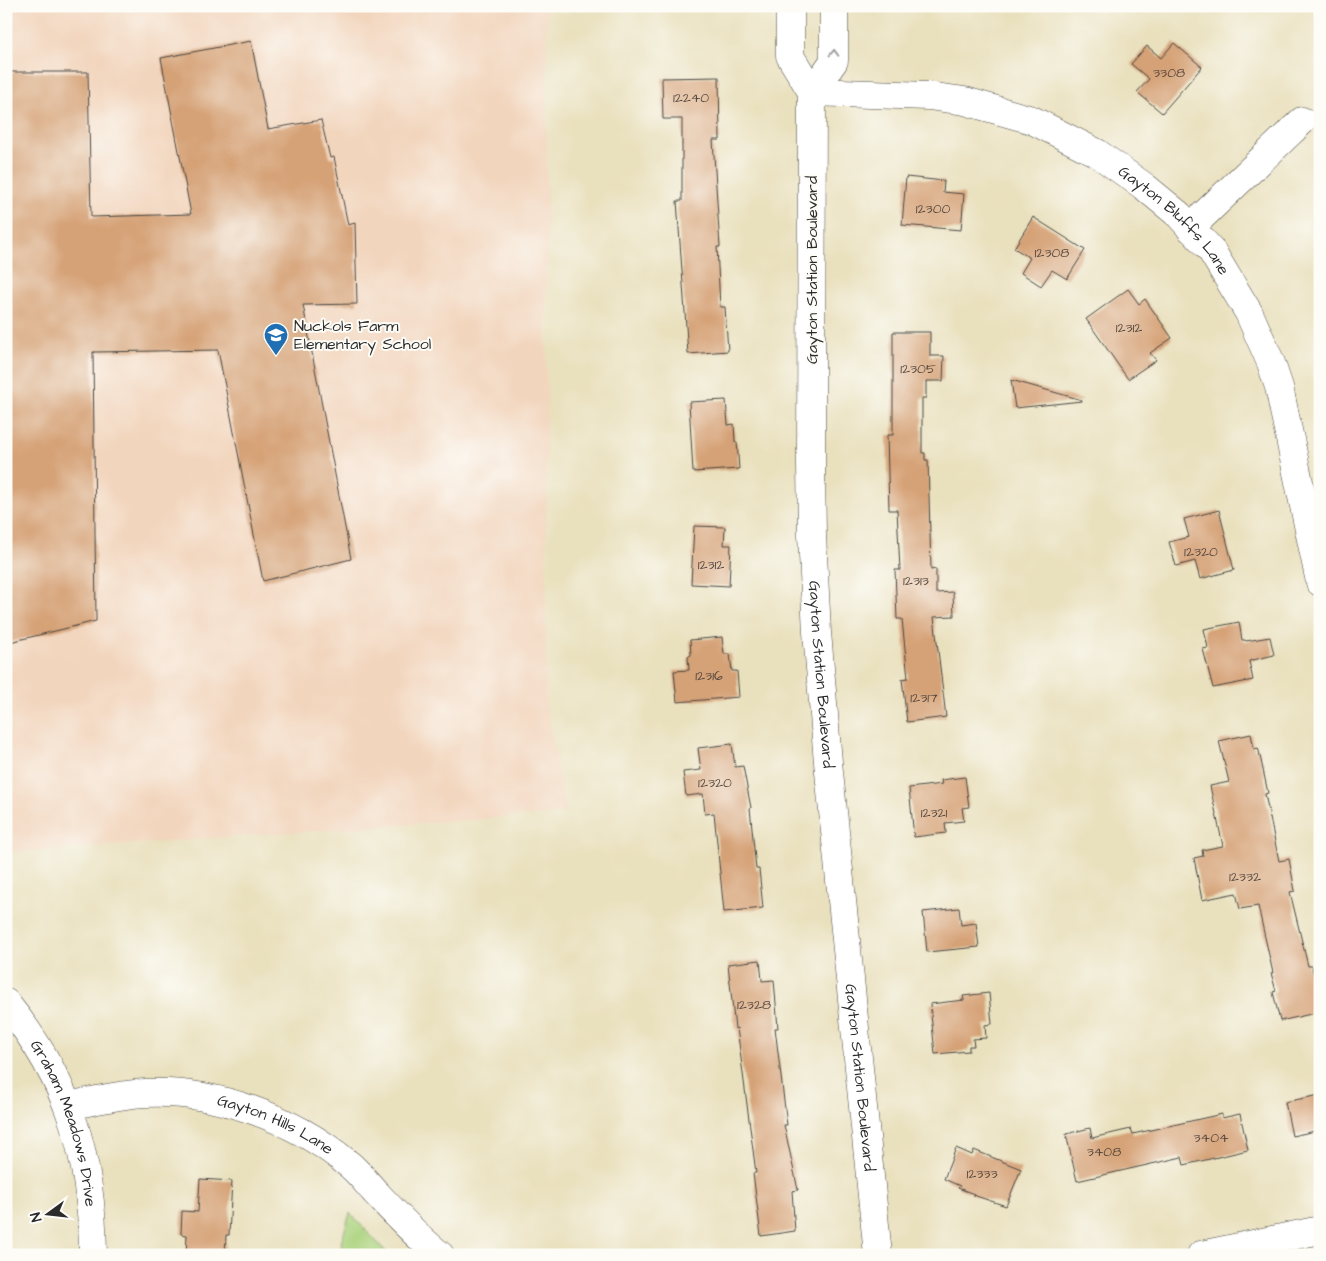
<svg xmlns="http://www.w3.org/2000/svg" width="1326" height="1261" viewBox="0 0 1326 1261" font-family="'Architects Daughter',sans-serif">
<rect width="100%" height="100%" fill="#fdfcf7"/>
<filter id="ink" filterUnits="userSpaceOnUse"><feTurbulence type="fractalNoise" baseFrequency=".02" numOctaves="2"/><feDisplacementMap in="SourceGraphic" scale="10" xChannelSelector="R" yChannelSelector="G"/><feConvolveMatrix kernelMatrix="1 2 1 2 8 2 1 2 1" color-interpolation-filters="sRGB"/></filter>
<filter id="wash" filterUnits="userSpaceOnUse"><feTurbulence type="fractalNoise" baseFrequency=".0096" numOctaves="4" result="noise"/><feDisplacementMap in="SourceGraphic" scale="20" xChannelSelector="R" yChannelSelector="G"/><feGaussianBlur stdDeviation="1.12" result="paint"/><feColorMatrix in="noise" values="0 0 0 0 0 0 0 0 0 0 0 0 0 0 0 0 0 1.4 0 .05"/><feComposite in="paint" operator="in"/></filter>
<g filter="url(#wash)">
<rect width="100%" height="100%" fill="#e9e0bd"/>
<path fill="#f2d5bd" d="M 6,6 L 547,6 L 546,705 L 566,813 L 6,853 Z"/>
<path fill="#aad27c" stroke="#6a7e54" d="M 350,1213 L 386,1252 L 389,1255 L 344,1255 L 341,1243 Z"/>
<g id="blocks">
<path fill="#d5a176" d="M 251,41 L 268,129 L 321,120 L 330,158 L 334,157 L 348,225 L 355,223 L 357,304 L 303,305 L 351,559 L 263,581 L 218,350 L 93,352 L 96,621 L 6,643 L 6,72 L 88,72 L 91,217 L 191,214 L 161,58 Z
M 1174,43 L 1202,67 L 1162,113 L 1137,92 L 1149,79 L 1131,64 L 1147,46 L 1161,58 Z
M 719,77 L 720,140 L 713,140 L 720,247 L 717,247 L 720,307 L 725,307 L 728,351 L 688,354 L 677,201 L 682,201 L 682,119 L 663,119 L 662,78 Z
M 906,177 L 944,181 L 943,192 L 964,194 L 961,230 L 902,225 Z
M 1033,217 L 1085,250 L 1067,279 L 1052,270 L 1041,286 L 1021,273 L 1030,258 L 1014,248 Z
M 1128,289 L 1139,304 L 1145,299 L 1172,338 L 1150,353 L 1156,360 L 1128,379 L 1086,319 Z
M 893,332 L 930,332 L 930,356 L 944,356 L 943,381 L 926,381 L 926,398 L 922,398 L 922,453 L 925,453 L 925,460 L 928,460 L 931,570 L 936,569 L 936,593 L 953,592 L 954,616 L 934,617 L 946,717 L 907,722 L 902,679 L 908,678 L 902,619 L 897,619 L 895,570 L 900,570 L 897,510 L 889,510 L 887,435 L 893,435 Z
M 1011,380 L 1082,400 L 1082,401 L 1015,408 Z
M 726,400 L 728,425 L 734,424 L 735,442 L 737,442 L 739,469 L 693,472 L 689,402 Z
M 1219,510 L 1234,570 L 1200,579 L 1195,561 L 1176,566 L 1169,542 L 1189,537 L 1184,519 Z
M 694,526 L 725,527 L 724,545 L 731,545 L 729,586 L 691,584 Z
M 1239,622 L 1242,640 L 1245,640 L 1246,641 L 1270,637 L 1274,655 L 1249,661 L 1253,680 L 1213,688 L 1203,649 L 1208,648 L 1204,629 Z
M 722,637 L 724,654 L 730,654 L 732,671 L 737,671 L 739,697 L 677,702 L 674,671 L 689,670 L 688,657 L 691,655 L 690,640 Z
M 1251,734 L 1254,749 L 1258,748 L 1259,751 L 1268,793 L 1265,794 L 1279,861 L 1289,859 L 1295,891 L 1290,892 L 1308,966 L 1312,966 L 1320,999 L 1320,1012 L 1280,1021 L 1273,992 L 1276,991 L 1271,973 L 1273,973 L 1258,906 L 1240,909 L 1236,893 L 1202,900 L 1194,858 L 1203,856 L 1202,850 L 1223,846 L 1210,786 L 1229,782 L 1219,741 Z
M 732,744 L 735,767 L 743,766 L 751,808 L 750,808 L 756,869 L 759,869 L 763,908 L 724,912 L 714,813 L 705,814 L 703,794 L 686,796 L 683,772 L 701,770 L 698,748 Z
M 965,777 L 969,807 L 962,808 L 964,821 L 945,823 L 946,833 L 914,837 L 909,788 L 942,784 L 941,780 Z
M 959,908 L 961,925 L 976,923 L 979,947 L 927,952 L 923,912 Z
M 760,960 L 762,981 L 774,980 L 778,1028 L 775,1028 L 787,1125 L 784,1125 L 798,1190 L 792,1191 L 795,1231 L 761,1236 L 753,1173 L 756,1173 L 737,1028 L 735,1029 L 728,964 Z
M 989,993 L 992,1024 L 985,1025 L 986,1038 L 973,1039 L 974,1046 L 969,1046 L 969,1051 L 935,1054 L 930,1004 L 964,1000 L 963,996 Z
M 1320,1095 L 1320,1130 L 1292,1136 L 1285,1102 Z
M 1222,1114 L 1222,1118 L 1240,1114 L 1248,1150 L 1184,1165 L 1182,1157 L 1077,1181 L 1066,1134 L 1090,1128 L 1092,1138 L 1131,1129 L 1133,1134 Z
M 956,1148 L 972,1155 L 974,1150 L 1021,1169 L 1006,1206 L 973,1195 L 974,1194 L 958,1188 L 960,1186 L 944,1179 Z
M 200,1179 L 232,1181 L 229,1235 L 226,1235 L 225,1255 L 186,1255 L 187,1235 L 181,1234 L 182,1211 L 198,1212 Z"/>
</g>
</g>
<g filter="url(#ink)">
<use href="#blocks" fill-opacity="0" stroke="#484641" stroke-width="1"/>
<g fill="none" stroke-linecap="round" stroke-linejoin="round">
<defs>
<g id="minor">
<path id="s1" d="M 790,6 L 790,56 L 812,92 L 811,463 L 812,535 L 817,632 L 828,762 L 878,1255"/>
<path id="s2" d="M 812,92 L 928,96 L 965,101 L 1032,120 L 1097,153 L 1145,187 L 1179,215 L 1211,250 L 1249,313 L 1271,363 L 1279,387 L 1320,582"/>
<path d="M 812,92 L 834,61 L 834,6"/>
<path d="M 1190,228 L 1302,121"/>
<path id="s3" d="M 6,1003 C 69,1080 92,1156 93,1255"/>
<path id="s4" d="M 68,1106 C 94,1101 120,1094 146,1093 C 215,1090 293,1118 346,1162 C 357,1170 366,1182 375,1192 C 396,1214 416,1236 440,1255"/>
<path d="M 1201,1255 L 1320,1230"/>
</g>
</defs>
<use href="#minor" stroke="#484641" stroke-width="29"/>
<use href="#minor" stroke="#fff" stroke-width="28"/>
</g>
<defs><path id="oneway-chevron" d="M-2-3.5L2.5 0L-2 3.5" fill="none" stroke-width="1.6" stroke-linecap="round" stroke-linejoin="round" transform="scale(1.25)"/></defs>
<use stroke="#a0a0a0" href="#oneway-chevron" transform="translate(834 53) rotate(-89)"/>
</g>
<defs>
<symbol id="school-pin" viewBox="-11 -11 22 30"><path d="M0 17L-7.5 6A9.5 9.5 0 1 1 7.5 6Z" fill="#1f6fb2" stroke="#fdfcf7"/><path d="M0-5L7-2L0 1L-7-2ZM-4 1L0 2.5L4 1V4Q0 6-4 4Z" fill="#fff"/></symbol>
</defs>
<g fill-rule="evenodd">
<use href="#school-pin" x="262" y="321" width="28" height="38"/>
</g>
<g text-anchor="middle" dominant-baseline="central" stroke-width="4" stroke-linejoin="round" paint-order="stroke">
<g font-size="14" fill="#56483e">
<text x="1169" y="73">3308</text>
<text x="691" y="98">12240</text>
<text x="933" y="209">12300</text>
<text x="1052" y="253">12308</text>
<text x="1129" y="328">12312</text>
<text x="918" y="369">12305</text>
<text x="1201" y="552">12320</text>
<text x="711" y="565">12312</text>
<text x="916" y="581">12313</text>
<text x="709" y="676">12316</text>
<text x="924" y="698">12317</text>
<text x="715" y="783">12320</text>
<text x="934" y="813">12321</text>
<text x="1245" y="877">12332</text>
<text x="754" y="1005">12328</text>
<text x="1211" y="1138">3404</text>
<text x="1104" y="1152">3408</text>
<text x="982" y="1174">12333</text>
</g>
<g font-size="16" fill="#2b2b2b" stroke="#fdfcf7">
<text stroke="none"><textPath href="#s2" startOffset="399">Gayton Bluffs Lane</textPath></text>
<text transform="translate(812 270) rotate(-90)">Gayton Station Boulevard</text>
<text stroke="none"><textPath href="#s1" startOffset="675">Gayton Station Boulevard</textPath></text>
<text stroke="none"><textPath href="#s1" startOffset="1080">Gayton Station Boulevard</textPath></text>
<text stroke="none"><textPath href="#s3" startOffset="136">Graham Meadows Drive</textPath></text>
<text stroke="none"><textPath href="#s4" startOffset="214">Gayton Hills Lane</textPath></text>
</g>
<g font-size="16" fill="#2b2b2b" stroke="#fdfcf7" text-anchor="start">
<text x="294" y="326">Nuckols Farm<tspan x="294" dy="18">Elementary School</tspan></text>
</g>
</g>
<rect width="1326" height="1261" fill="none" stroke="#fdfcf7" stroke-width="25"/>
<g transform="translate(48 1214) rotate(255)" stroke="#fdfcf7" stroke-width="4" paint-order="stroke">
<path d="M0-4L9 19L0 12L-9 19Z" fill="#2b2b2b"/>
<text y="-8" font-size="14" font-weight="bold" text-anchor="middle" fill="#2b2b2b">N</text>
</g>
</svg>
